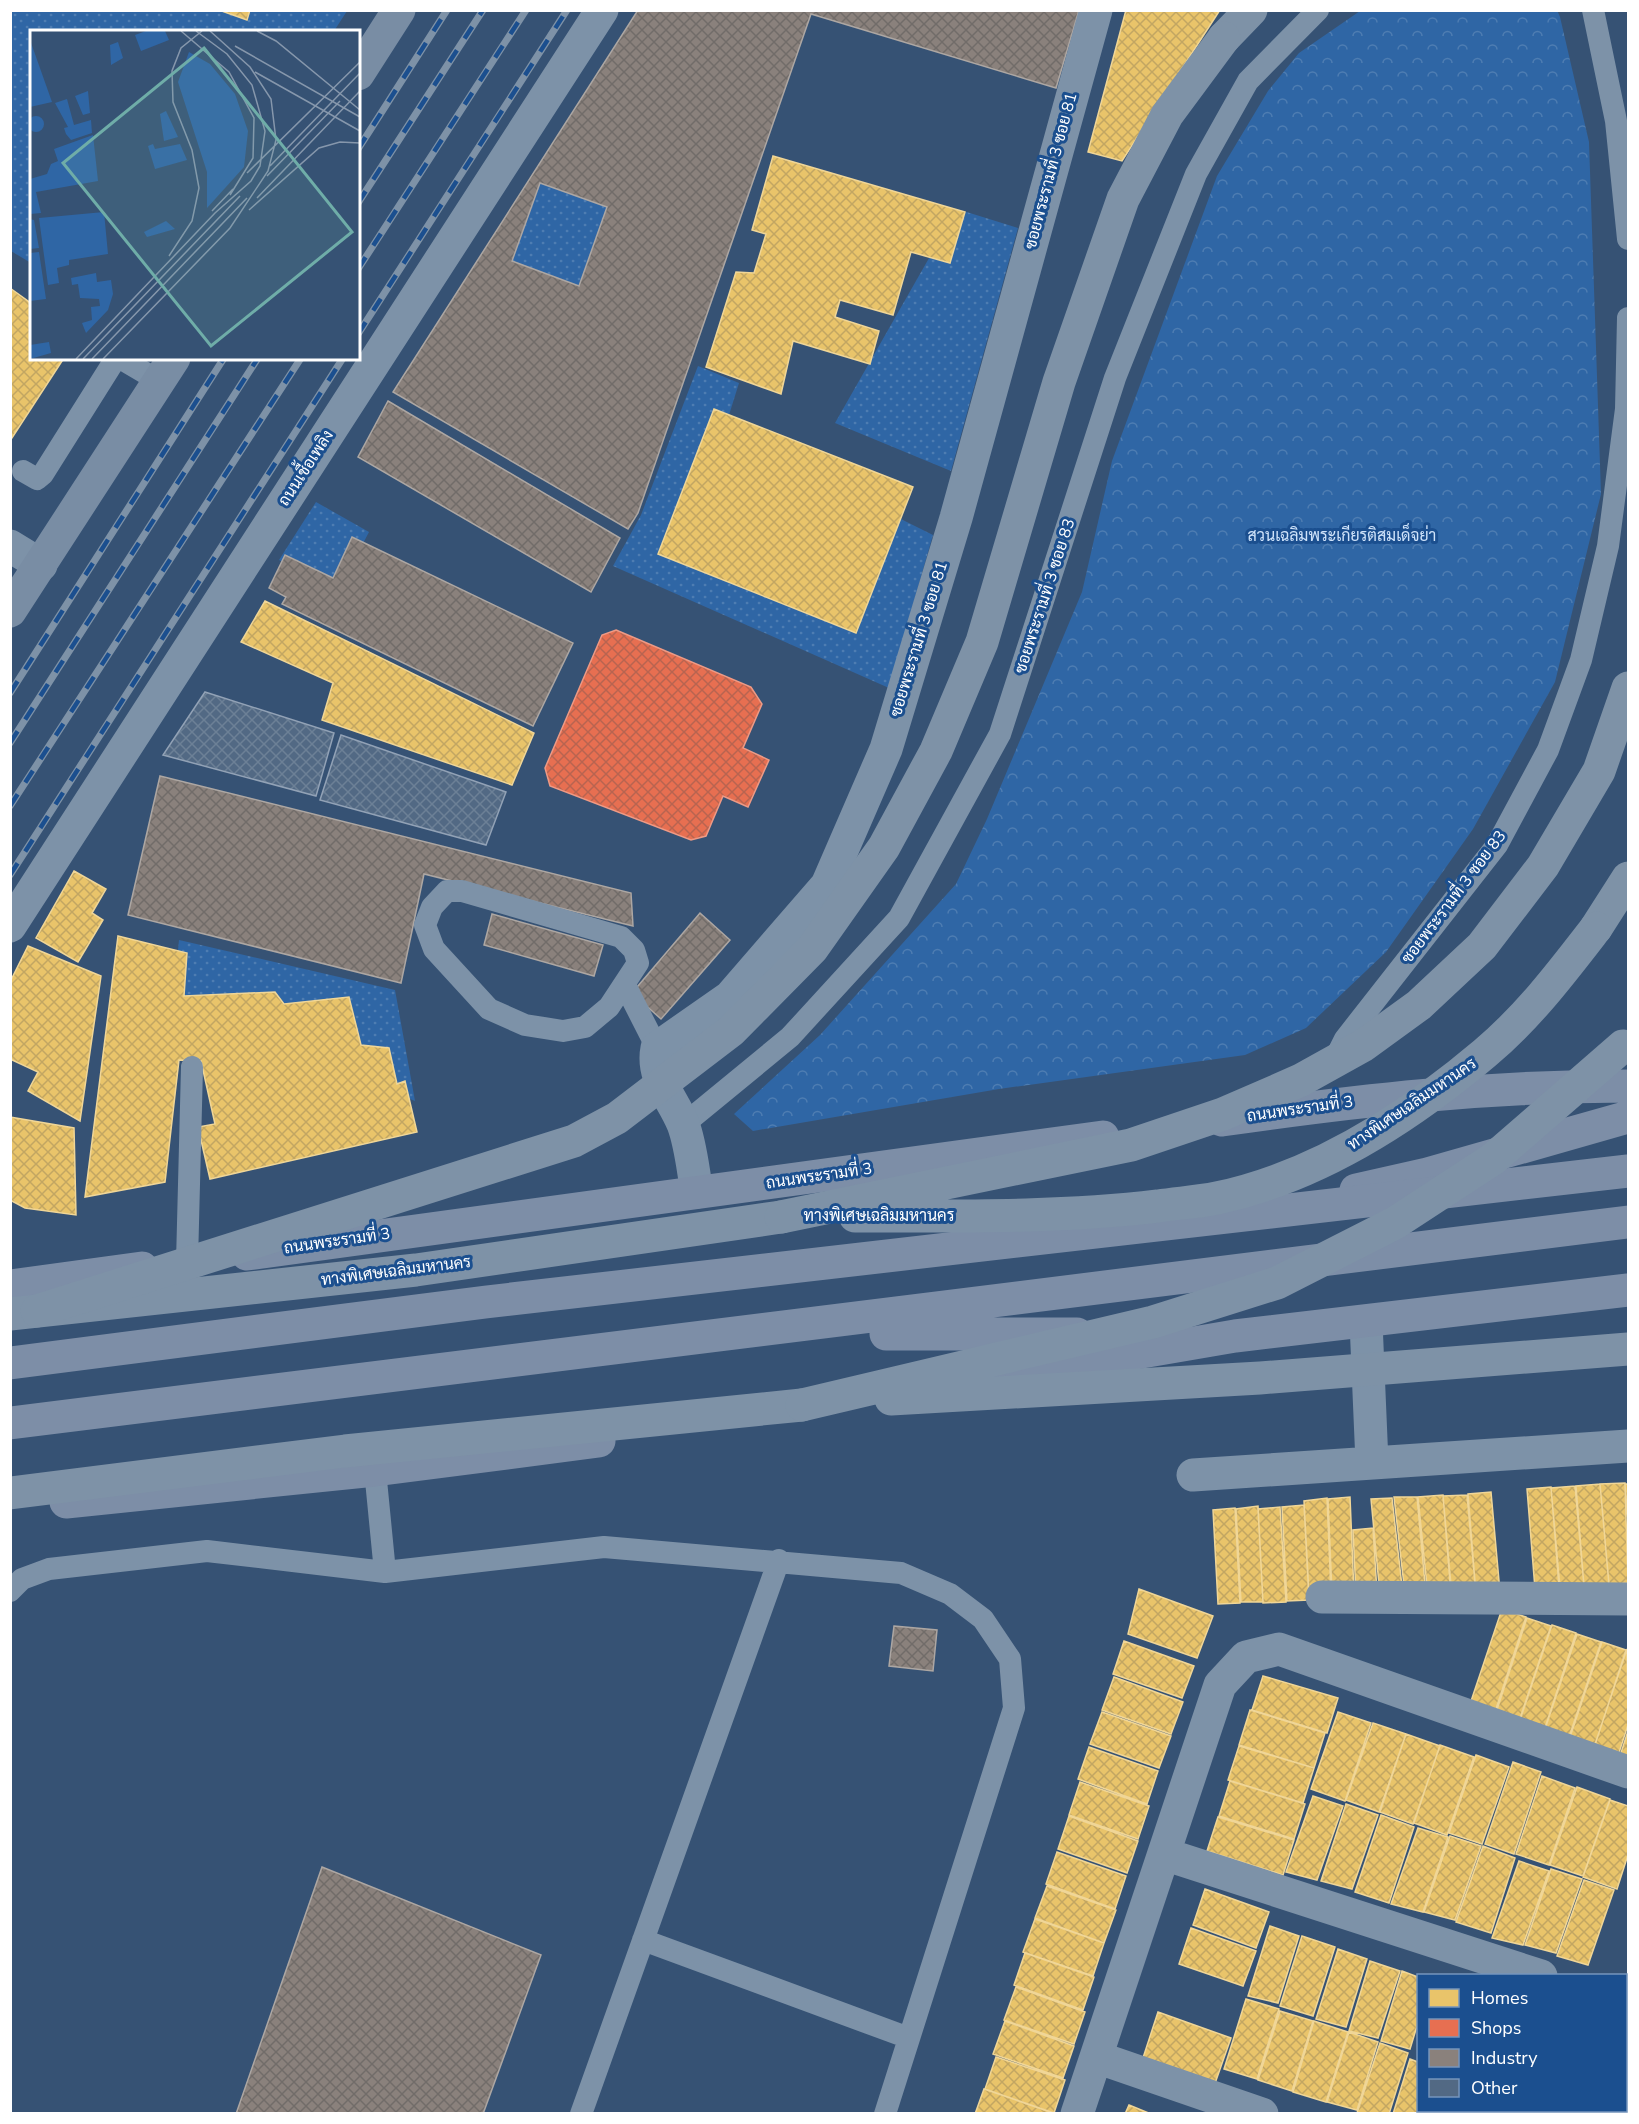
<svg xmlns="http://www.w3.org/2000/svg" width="1639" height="2124" viewBox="0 0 1639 2124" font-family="'Nunito Sans',Sarabun,sans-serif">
<defs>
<pattern id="park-crowns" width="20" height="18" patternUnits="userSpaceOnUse" patternTransform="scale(1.5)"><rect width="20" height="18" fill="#2f66a5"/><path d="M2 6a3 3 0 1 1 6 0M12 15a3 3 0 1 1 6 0" fill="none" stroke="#4e7db2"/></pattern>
<pattern id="garden-dots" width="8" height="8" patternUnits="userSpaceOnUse" patternTransform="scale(1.5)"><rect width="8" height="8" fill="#2f66a5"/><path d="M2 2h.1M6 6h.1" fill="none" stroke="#4e7db2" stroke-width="1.8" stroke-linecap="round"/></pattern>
<pattern id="homes-cross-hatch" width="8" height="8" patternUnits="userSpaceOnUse" patternTransform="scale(1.5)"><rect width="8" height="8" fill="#e9c46a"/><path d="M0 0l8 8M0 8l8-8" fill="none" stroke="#c2a662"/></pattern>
<pattern id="shops-cross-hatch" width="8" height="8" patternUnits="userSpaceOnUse" patternTransform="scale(1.5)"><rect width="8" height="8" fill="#e76f51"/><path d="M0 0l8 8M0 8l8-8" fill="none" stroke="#b86450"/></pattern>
<pattern id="industry-cross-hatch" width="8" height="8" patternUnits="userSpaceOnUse" patternTransform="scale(1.5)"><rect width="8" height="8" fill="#8a817c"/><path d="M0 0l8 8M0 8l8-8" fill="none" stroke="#716c69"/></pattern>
<pattern id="building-cross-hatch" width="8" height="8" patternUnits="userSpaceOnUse" patternTransform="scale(1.5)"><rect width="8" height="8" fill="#526984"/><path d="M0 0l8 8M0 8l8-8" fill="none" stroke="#6c8096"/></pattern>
</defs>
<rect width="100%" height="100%" fill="#365274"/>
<path fill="url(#park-crowns)" d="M 1360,11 L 1557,10 L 1560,17 L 1589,142 L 1601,494 L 1555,682 L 1473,829 L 1386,952 L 1306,1028 L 1245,1055 L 999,1089 L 753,1131 L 734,1114 L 820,1035 L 956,884 L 987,819 L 1082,592 L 1112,461 L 1217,176 L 1268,91 L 1299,53 Z"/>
<path fill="url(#garden-dots)" d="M 10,11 L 347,11 L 334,31 L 32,32 L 31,263 L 11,251 Z
M 540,183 L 607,207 L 579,286 L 512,261 Z
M 957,209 L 1018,228 L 951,471 L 835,423 Z
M 698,366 L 739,383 L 724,431 L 933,535 L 889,688 L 613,566 L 641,515 Z
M 316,502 L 369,532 L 338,591 L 279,560 Z
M 179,940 L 395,990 L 415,1101 L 173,1001 Z"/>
<path fill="url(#homes-cross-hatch)" stroke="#f0d697" stroke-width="1.5" d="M 219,10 L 250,10 L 247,20 Z
M 1126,10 L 1220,10 L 1122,161 L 1088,152 Z
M 773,156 L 965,212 L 950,263 L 911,252 L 893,315 L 840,300 L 835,317 L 879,331 L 870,364 L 793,341 L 781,394 L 706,367 L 736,272 L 754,273 L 766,234 L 752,230 Z
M 10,288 L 32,304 L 32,358 L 64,358 L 10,441 Z
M 714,409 L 913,487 L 856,633 L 658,554 Z
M 265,601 L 534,733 L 512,785 L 322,720 L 333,683 L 241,642 Z
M 74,871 L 106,889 L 92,913 L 103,920 L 78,962 L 36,938 Z
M 118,936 L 187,953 L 184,996 L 275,992 L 284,1004 L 349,997 L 361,1045 L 389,1048 L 397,1084 L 405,1081 L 417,1132 L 210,1179 L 198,1127 L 215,1124 L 201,1061 L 179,1060 L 165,1182 L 85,1197 Z
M 28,946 L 101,976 L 80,1121 L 28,1091 L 38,1072 L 10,1059 L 10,982 Z
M 10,1117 L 74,1128 L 76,1215 L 25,1208 L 10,1200 Z
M 1625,1483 L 1628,1583 L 1609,1585 L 1600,1484 Z
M 1600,1484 L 1609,1584 L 1584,1586 L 1576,1486 Z
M 1625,1484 L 1628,1484 L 1628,1521 Z
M 1575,1486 L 1584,1586 L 1560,1587 L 1551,1488 Z
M 1551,1487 L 1559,1587 L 1535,1589 L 1527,1489 Z
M 1491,1492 L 1500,1592 L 1476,1594 L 1468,1494 Z
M 1443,1495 L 1451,1595 L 1428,1596 L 1418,1497 Z
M 1467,1495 L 1476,1594 L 1452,1596 L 1443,1496 Z
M 1350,1497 L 1354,1593 L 1332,1593 L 1328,1499 Z
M 1394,1497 L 1417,1497 L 1426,1595 L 1405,1594 Z
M 1327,1498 L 1331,1594 L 1309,1594 L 1304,1501 Z
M 1392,1498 L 1403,1595 L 1380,1595 L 1371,1499 Z
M 1304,1505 L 1309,1600 L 1287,1601 L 1282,1507 Z
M 1258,1506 L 1263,1602 L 1241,1602 L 1236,1509 Z
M 1280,1507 L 1286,1602 L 1263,1603 L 1258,1509 Z
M 1235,1508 L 1240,1603 L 1218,1604 L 1213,1510 Z
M 1373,1528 L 1377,1592 L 1356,1594 L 1353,1530 Z
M 1139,1589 L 1213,1616 L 1197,1658 L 1128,1634 Z
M 1502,1609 L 1526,1617 L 1492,1721 L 1467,1713 Z
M 1527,1618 L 1551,1626 L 1516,1730 L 1493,1722 Z
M 1552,1625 L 1576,1633 L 1542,1737 L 1517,1729 Z
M 1577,1634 L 1601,1642 L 1566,1746 L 1542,1738 Z
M 1124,1641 L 1194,1666 L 1182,1698 L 1113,1674 Z
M 1602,1642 L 1626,1650 L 1592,1754 L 1567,1746 Z
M 1627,1649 L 1628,1725 L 1616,1762 L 1592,1753 Z
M 1263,1676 L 1338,1698 L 1327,1733 L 1252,1710 Z
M 1114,1677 L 1183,1702 L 1171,1734 L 1102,1710 Z
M 1250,1710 L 1325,1733 L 1314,1768 L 1239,1745 Z
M 1102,1712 L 1171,1736 L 1159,1768 L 1090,1744 Z
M 1338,1712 L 1371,1723 L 1345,1801 L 1311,1789 Z
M 1373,1723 L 1406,1734 L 1379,1812 L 1346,1800 Z
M 1628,1731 L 1628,1766 L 1618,1762 Z
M 1406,1734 L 1440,1746 L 1413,1824 L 1380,1812 Z
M 1440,1745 L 1474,1757 L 1447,1835 L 1414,1823 Z
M 1239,1746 L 1314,1768 L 1303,1803 L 1228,1780 Z
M 1089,1747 L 1158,1771 L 1147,1804 L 1078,1779 Z
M 1476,1755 L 1509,1767 L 1482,1844 L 1449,1833 Z
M 1513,1762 L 1541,1772 L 1514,1854 L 1485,1844 Z
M 1542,1776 L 1575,1788 L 1549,1865 L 1516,1854 Z
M 1230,1781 L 1305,1804 L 1294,1839 L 1219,1816 Z
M 1080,1782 L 1149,1806 L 1138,1839 L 1069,1815 Z
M 1577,1787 L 1610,1799 L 1583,1876 L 1550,1865 Z
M 1313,1796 L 1343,1806 L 1317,1880 L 1286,1872 Z
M 1610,1800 L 1628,1806 L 1628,1855 L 1617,1889 L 1583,1877 Z
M 1346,1804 L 1378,1815 L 1352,1889 L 1321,1881 Z
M 1381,1815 L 1414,1827 L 1389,1903 L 1355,1892 Z
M 1069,1816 L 1138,1841 L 1127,1873 L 1058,1849 Z
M 1218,1817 L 1294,1840 L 1283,1875 L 1207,1851 Z
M 1418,1828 L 1448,1837 L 1423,1912 L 1391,1904 Z
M 1450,1836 L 1481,1846 L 1455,1920 L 1424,1912 Z
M 1483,1846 L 1515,1858 L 1491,1933 L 1456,1922 Z
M 1057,1852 L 1126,1876 L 1115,1909 L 1046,1884 Z
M 1519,1861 L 1549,1871 L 1523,1945 L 1492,1938 Z
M 1551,1869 L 1582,1879 L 1556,1953 L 1525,1945 Z
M 1584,1880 L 1614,1890 L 1588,1965 L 1557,1956 Z
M 1047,1886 L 1116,1910 L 1104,1943 L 1035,1918 Z
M 1205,1889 L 1269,1912 L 1256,1948 L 1193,1925 Z
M 1035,1919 L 1104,1943 L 1093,1976 L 1023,1952 Z
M 1270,1926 L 1299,1936 L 1278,2003 L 1248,1996 Z
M 1191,1928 L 1256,1951 L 1243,1986 L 1179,1964 Z
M 1302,1936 L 1335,1947 L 1313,2016 L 1280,2006 Z
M 1338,1949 L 1367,1959 L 1346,2027 L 1316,2019 Z
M 1025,1953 L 1094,1977 L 1083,2010 L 1014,1985 Z
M 1370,1961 L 1400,1971 L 1378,2038 L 1349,2031 Z
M 1402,1971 L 1418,1977 L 1418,2023 L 1410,2049 L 1381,2041 Z
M 1016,1987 L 1085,2012 L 1074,2044 L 1004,2020 Z
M 1246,1999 L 1279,2009 L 1257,2079 L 1224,2069 Z
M 1280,2011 L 1313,2021 L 1292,2091 L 1258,2080 Z
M 1158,2012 L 1231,2038 L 1213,2089 L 1141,2064 Z
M 1005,2021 L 1074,2046 L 1063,2078 L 993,2054 Z
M 1314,2021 L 1348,2032 L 1326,2102 L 1293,2092 Z
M 1349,2032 L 1378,2042 L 1357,2110 L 1327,2102 Z
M 1380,2043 L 1408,2053 L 1389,2114 L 1357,2113 Z
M 996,2057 L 1065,2080 L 1054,2113 L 985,2089 Z
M 1410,2059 L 1418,2062 L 1418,2110 L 1430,2110 L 1429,2114 L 1393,2114 Z
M 984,2089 L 1053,2113 L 1053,2114 L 975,2114 Z
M 1129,2105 L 1151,2114 L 1125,2114 Z
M 1432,2110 L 1469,2110 L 1468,2114 L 1431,2114 Z
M 1472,2110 L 1509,2110 L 1508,2114 L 1472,2114 Z
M 1512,2110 L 1566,2110 L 1565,2114 L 1511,2114 Z"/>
<path fill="url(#shops-cross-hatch)" stroke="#ee9a85" stroke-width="1.5" d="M 616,630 L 751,687 L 762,704 L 743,748 L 769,760 L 748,807 L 723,796 L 706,836 L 691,840 L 550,786 L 545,768 L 602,635 Z"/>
<path fill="url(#industry-cross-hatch)" stroke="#ada7a3" stroke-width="1.5" fill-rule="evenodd" d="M 638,10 L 1079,10 L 1056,88 L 811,14 L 638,513 L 628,529 L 393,392 ZM 540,183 L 607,207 L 579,286 L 512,261 Z
M 388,401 L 620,538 L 591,592 L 358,457 Z
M 352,537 L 573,643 L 533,726 L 282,604 L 286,597 L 269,588 L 285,555 L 333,578 Z
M 160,776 L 631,893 L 633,926 L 424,874 L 401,983 L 128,915 Z
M 700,913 L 730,940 L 661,1019 L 632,993 Z
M 492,914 L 603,945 L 594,976 L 484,945 Z
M 894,1626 L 937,1630 L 933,1671 L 889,1666 Z
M 322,1867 L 541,1955 L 483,2114 L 236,2114 Z"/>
<path fill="url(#building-cross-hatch)" stroke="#92a2b6" stroke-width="1.5" d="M 205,692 L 334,733 L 316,796 L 163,755 Z
M 341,735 L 506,792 L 486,845 L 320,800 Z"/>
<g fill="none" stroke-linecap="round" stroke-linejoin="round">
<path stroke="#7d92a8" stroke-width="22" d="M 1593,10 L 1616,121 L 1628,239
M 120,358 L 159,381
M 23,471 L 37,479 L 43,474 L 116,358
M 447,891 L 462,891 L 621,937 L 634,950 L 638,963 L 609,1007 L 585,1027 L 563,1031 L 525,1025 L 489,1009 L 434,949 L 425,925 L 432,907 Z
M 625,985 L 657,1048
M 1334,1061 L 1345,1039 L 1497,845 L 1548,750 L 1581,660 L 1608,546 L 1626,409 L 1628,318
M 683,1125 L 790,1037 L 899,918 L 1000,734 L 1115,378 L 1196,174 L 1248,81 L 1318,10
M 187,1262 L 192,1067
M 375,1470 L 385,1572
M 10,1591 L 22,1579 L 49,1569 L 207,1551 L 385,1572 L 604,1547 L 901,1573 L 950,1594 L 983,1619 L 1010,1659 L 1014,1708 L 885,2114
M 643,1940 L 909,2038
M 581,2114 L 779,1560"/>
<path stroke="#7d92a8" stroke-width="33" d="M 10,546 L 41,565
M 10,926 L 602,10
M 697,1192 C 693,1171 691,1145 683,1124 C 672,1097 651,1078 657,1048 L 730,997 L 827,885 L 886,749 L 956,518 L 1096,10
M 1366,1322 L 1372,1463
M 1193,1475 L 1628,1446
M 1322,1597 L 1628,1599
M 1164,1854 L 1541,1976
M 1626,2003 L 1628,2004
M 1626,2042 L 1628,2037
M 1096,2057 L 1262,2114
M 1077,2114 L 1220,1685 L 1246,1657 L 1279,1649 L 1628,1772
M 1584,2114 L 1585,2110"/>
<path stroke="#798da4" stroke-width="33" d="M 358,74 L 399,10
M 10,611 L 174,358"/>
<path stroke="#7d8ea7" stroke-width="33" d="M 1222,1120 C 1360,1100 1488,1086 1628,1086
M 1356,1190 L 1427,1174 L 1628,1117
M 247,1254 L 1103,1137
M 10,1286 L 142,1268
M 886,1334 L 1077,1334
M 961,1383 L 1235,1336 L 1628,1290
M 10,1423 L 1628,1222
M 66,1502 L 375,1470 L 599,1441"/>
<path stroke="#7e92a7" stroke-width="33" d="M 1224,38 L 1251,10
M 1596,928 L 1628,878
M 10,1314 L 416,1270 L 781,1217
M 10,1493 L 345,1451 L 802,1405"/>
<defs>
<path id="rail" d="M 358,149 L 447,10
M 358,203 L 483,10
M 358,269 L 526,10
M 358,334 L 567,10
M 10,693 L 224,358
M 10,743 L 258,358
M 10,806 L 301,358
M 10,875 L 343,358"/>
</defs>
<use href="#rail" stroke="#7e92a7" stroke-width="7"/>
<use href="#rail" stroke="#1b4f8f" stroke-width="4.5" stroke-dasharray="14" stroke-linecap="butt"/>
<path stroke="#7d8ea7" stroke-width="33" d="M 10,1363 L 486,1302 L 1628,1171"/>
<path stroke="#7e92a7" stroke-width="33" d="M 855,1216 C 956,1216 1058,1218 1158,1206 C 1178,1203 1198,1202 1217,1198 C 1317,1177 1407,1119 1485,1053 C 1528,1017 1562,972 1596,928
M 781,1217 L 1131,1145 L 1223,1114 L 1301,1080 L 1364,1045 L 1419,1005 L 1482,946 L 1543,866 L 1599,771 L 1628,688
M 37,1311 L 574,1141 L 617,1118 L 731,1031 L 812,949 L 884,847 L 936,751 L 982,642 L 1059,382 L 1123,199 L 1167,115 L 1224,38
M 891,1399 L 1260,1378 L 1628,1349
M 802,1405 L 1153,1322 L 1277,1283 L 1395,1223 L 1493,1159 L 1623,1046"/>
</g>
<g text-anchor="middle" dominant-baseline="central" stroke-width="6" stroke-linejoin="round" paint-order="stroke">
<g font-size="16" fill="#fff" stroke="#1b4f8f">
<text transform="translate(1051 171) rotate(-75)">ซอยพระรามที่ 3 ซอย 81</text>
<text transform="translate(306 468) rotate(-57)">ถนนเชื้อเพลิง</text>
<text transform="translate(1045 596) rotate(-72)">ซอยพระรามที่ 3 ซอย 83</text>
<text transform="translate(919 639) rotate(-73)">ซอยพระรามที่ 3 ซอย 81</text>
<text transform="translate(1454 897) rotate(-53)">ซอยพระรามที่ 3 ซอย 83</text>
<text transform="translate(1412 1104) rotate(-34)">ทางพิเศษเฉลิมมหานคร</text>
<text transform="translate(1300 1109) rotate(-8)">ถนนพระรามที่ 3</text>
<text transform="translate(819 1176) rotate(-8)">ถนนพระรามที่ 3</text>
<text x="879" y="1216">ทางพิเศษเฉลิมมหานคร</text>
<text transform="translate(337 1241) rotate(-8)">ถนนพระรามที่ 3</text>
<text transform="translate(396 1271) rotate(-7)">ทางพิเศษเฉลิมมหานคร</text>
</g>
<g font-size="16" fill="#cfe3fa" stroke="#1b4f8f">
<text x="1342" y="536">สวนเฉลิมพระเกียรติสมเด็จย่า</text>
</g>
</g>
<g transform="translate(30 30)">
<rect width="330" height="330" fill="#365274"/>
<path d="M 0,10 L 22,72 L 0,77 Z" fill="#2f66a5"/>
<path d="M 159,22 L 180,34 L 205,64 L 218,101 L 214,137 L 177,178 L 177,142 L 148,52 Z" fill="#2f66a5"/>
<path d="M 116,1 L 135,1 L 139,10 L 111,21 L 105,5 ZM 88,12 L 93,28 L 81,35 L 80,15 ZM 58,61 L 60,83 L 53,85 L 45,66 ZM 37,69 L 44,95 L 61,90 L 62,103 L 41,110 L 36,104 L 34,98 L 38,97 L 25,73 ZM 136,81 L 148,107 L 134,111 L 130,84 ZM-2 94a8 8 0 1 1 16 0a8 8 0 1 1-16 0ZM 63,105 L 68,151 L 6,162 L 11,183 L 0,184 L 0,149 L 17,144 L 21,134 L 28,131 L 24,119 ZM 123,114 L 125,119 L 150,114 L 157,130 L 125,139 L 118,116 ZM 74,182 L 78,224 L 39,230 L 39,235 L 27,238 L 29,253 L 18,255 L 9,188 ZM 0,189 L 4,190 L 9,218 L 0,219 ZM 136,191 L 145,199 L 117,207 L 114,202 ZM 9,222 L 16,269 L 0,271 L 0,223 ZM 66,243 L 67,252 L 81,250 L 83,264 L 78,280 L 56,303 L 52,293 L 62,290 L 61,277 L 70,276 L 69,269 L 50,268 L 48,254 L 42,255 L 41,248 ZM 19,312 L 21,323 L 0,329 L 0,315 Z" fill="#2f66a5"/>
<path fill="none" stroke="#8697ac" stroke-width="1.5" d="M 151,1 L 199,42 L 224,88 L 223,128 L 200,165M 227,1 L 246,11 L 330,80M 205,16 L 330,87M 225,42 L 330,101M 240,136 L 330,43M 217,143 L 330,32M 237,146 L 310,71M 227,168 L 330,61M 219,180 L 289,118 L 310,112 L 330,113M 182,181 L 203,159M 139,226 L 162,191 L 169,158 L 162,120 L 143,72 L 142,41 L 151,18 L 172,1M 46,329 L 185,183 L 221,151 L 230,136 L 235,101 L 222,55 L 197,24 L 166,1M 53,329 L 210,166M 62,329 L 217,168M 73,329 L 200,198 L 238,141 L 246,110 L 241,69 L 220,37 L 180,1"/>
<path fill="#6fada8" fill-opacity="0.15" stroke="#6fada8" stroke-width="3" d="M 174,18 L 322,202 L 181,316 L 33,133 Z"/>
<rect width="330" height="330" fill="none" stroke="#fff" stroke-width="3"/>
</g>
<rect width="1639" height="2124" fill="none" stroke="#ffffff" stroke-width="24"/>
<rect x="1417" y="1974" width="210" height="138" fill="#1b4f8f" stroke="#7695bc" stroke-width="1.5"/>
<rect x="1429" y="1989" width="30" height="18" fill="#e9c46a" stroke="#7695bc" stroke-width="1.5"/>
<text x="1471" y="2004" font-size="18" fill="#ffffff">Homes</text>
<rect x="1429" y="2019" width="30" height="18" fill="#e76f51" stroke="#7695bc" stroke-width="1.5"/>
<text x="1471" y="2034" font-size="18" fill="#ffffff">Shops</text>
<rect x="1429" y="2049" width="30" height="18" fill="#8a817c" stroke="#7695bc" stroke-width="1.5"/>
<text x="1471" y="2064" font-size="18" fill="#ffffff">Industry</text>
<rect x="1429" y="2079" width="30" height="18" fill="#526984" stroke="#7695bc" stroke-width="1.5"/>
<text x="1471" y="2094" font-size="18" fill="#ffffff">Other</text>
</svg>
